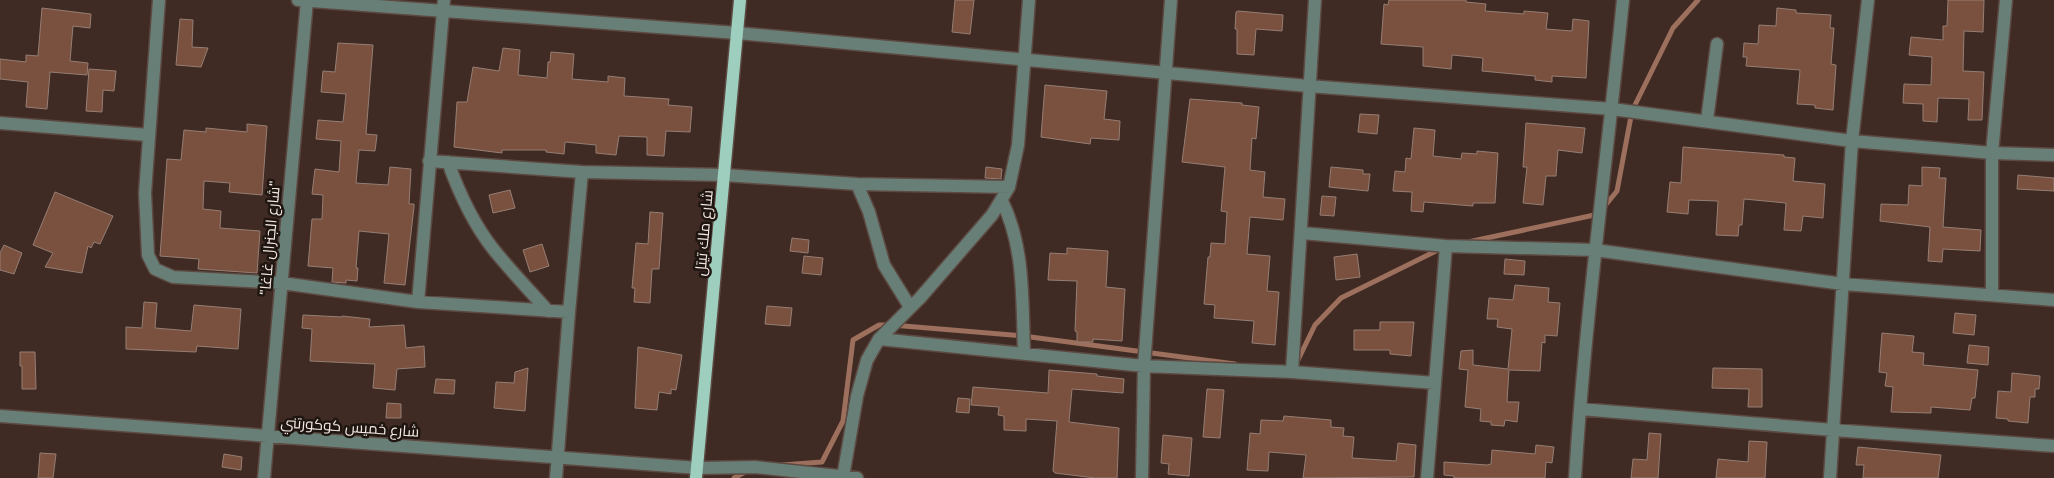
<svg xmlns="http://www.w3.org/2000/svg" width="2054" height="478" viewBox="0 0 2054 478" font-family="'Golos Text',Cairo,sans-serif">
<rect width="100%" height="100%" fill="#3f2b23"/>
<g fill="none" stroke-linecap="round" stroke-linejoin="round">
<path stroke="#9d6f5d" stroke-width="5" d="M 1604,207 L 1617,191 L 1632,111 L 1673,28 L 1698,0
M 1468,242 L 1599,214
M 1297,362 L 1315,325 L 1341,298 L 1440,249
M 782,465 L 822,462 L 843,421 L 853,340 L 879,325 L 892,325 L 1023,336 L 1235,364
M 734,478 L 747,471"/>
</g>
<path fill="#7a503e" stroke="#967e74" d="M 955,0 L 974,0 L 970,34 L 952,32 Z
M 1389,0 L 1466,0 L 1466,2 L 1486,4 L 1485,11 L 1524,14 L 1524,11 L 1548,13 L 1546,29 L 1572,31 L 1573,19 L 1589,21 L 1586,78 L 1552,76 L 1552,82 L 1535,80 L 1535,76 L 1482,71 L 1483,58 L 1452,55 L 1451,69 L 1423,66 L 1423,47 L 1381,44 L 1384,4 L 1388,5 Z
M 1948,0 L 1984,0 L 1983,32 L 1964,31 L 1963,71 L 1984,72 L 1982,120 L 1968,120 L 1969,99 L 1938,98 L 1937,122 L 1923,121 L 1923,104 L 1903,103 L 1904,84 L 1931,85 L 1932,57 L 1909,55 L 1911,37 L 1943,40 L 1943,26 L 1947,26 Z
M 42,8 L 91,14 L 90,28 L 73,26 L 70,61 L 88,63 L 87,75 L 50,72 L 47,109 L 26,107 L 28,82 L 0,79 L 0,59 L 26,62 L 26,55 L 38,56 Z
M 1777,8 L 1796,10 L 1796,13 L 1831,15 L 1830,28 L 1834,28 L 1831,64 L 1836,65 L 1833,110 L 1815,108 L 1815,105 L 1797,104 L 1800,70 L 1746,66 L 1747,57 L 1743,57 L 1744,43 L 1758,44 L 1759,25 L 1776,26 Z
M 1238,11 L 1283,15 L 1282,31 L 1256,29 L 1254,55 L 1237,54 L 1237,29 L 1235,29 L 1236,12 Z
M 180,19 L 193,20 L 192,47 L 208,48 L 201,67 L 176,65 Z
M 338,43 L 373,45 L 366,134 L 377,135 L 375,151 L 359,150 L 356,183 L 388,185 L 390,167 L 411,169 L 409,204 L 414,204 L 414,207 L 405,285 L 384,283 L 389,234 L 359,231 L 356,268 L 358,268 L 357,281 L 346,280 L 346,283 L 332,282 L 333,268 L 308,266 L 312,219 L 322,219 L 323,195 L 312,194 L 315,169 L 339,172 L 341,141 L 316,139 L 318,120 L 343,122 L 346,94 L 321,92 L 323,71 L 335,72 Z
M 503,48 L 520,50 L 518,75 L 547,78 L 548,62 L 550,62 L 551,52 L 574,54 L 572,79 L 608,82 L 608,76 L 625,78 L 624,96 L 669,99 L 668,105 L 692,107 L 690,132 L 666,131 L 664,156 L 647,155 L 647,137 L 619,136 L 616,155 L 596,153 L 596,145 L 565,142 L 564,154 L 546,152 L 546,150 L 502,150 L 502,153 L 454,147 L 457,102 L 467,102 L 473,67 L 499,71 Z
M 89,69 L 116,71 L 114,91 L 103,90 L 102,112 L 86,111 Z
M 1045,85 L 1107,91 L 1104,119 L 1120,121 L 1119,140 L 1091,138 L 1090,144 L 1041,137 Z
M 1190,99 L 1242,103 L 1242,105 L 1259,107 L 1256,139 L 1252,138 L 1250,170 L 1265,172 L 1263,197 L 1285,199 L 1283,220 L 1250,217 L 1247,254 L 1270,256 L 1267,291 L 1279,292 L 1275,345 L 1252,343 L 1254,321 L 1214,318 L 1215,305 L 1204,304 L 1208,257 L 1210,257 L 1211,243 L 1225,244 L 1227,212 L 1221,211 L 1225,167 L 1182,162 Z
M 1360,114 L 1379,115 L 1377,134 L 1358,132 Z
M 1526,123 L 1585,128 L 1582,153 L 1558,150 L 1556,176 L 1546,176 L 1543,205 L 1523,203 L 1527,167 L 1523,167 Z
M 247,124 L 267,126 L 262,195 L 229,192 L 230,183 L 204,181 L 203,209 L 221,211 L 220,228 L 260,231 L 257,273 L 198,269 L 199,259 L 160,256 L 167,159 L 181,160 L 184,130 L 206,132 L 206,128 L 247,132 Z
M 1414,128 L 1435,130 L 1433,156 L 1461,159 L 1462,153 L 1477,154 L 1477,151 L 1498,153 L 1495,203 L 1473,203 L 1473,206 L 1424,202 L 1423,212 L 1411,211 L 1412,192 L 1393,191 L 1395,171 L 1405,172 L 1406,158 L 1411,159 Z
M 1683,147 L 1784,155 L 1784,157 L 1795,158 L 1793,181 L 1825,184 L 1823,218 L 1803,216 L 1801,231 L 1784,230 L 1786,203 L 1744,199 L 1742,225 L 1739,225 L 1738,236 L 1716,235 L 1718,201 L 1689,200 L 1688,214 L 1667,212 L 1670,182 L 1681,183 Z
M 986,167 L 1002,169 L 1001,179 L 985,178 Z
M 1331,167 L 1363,170 L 1363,174 L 1370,174 L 1368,191 L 1329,187 Z
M 1922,167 L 1940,168 L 1939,178 L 1946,178 L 1943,227 L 1981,230 L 1980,251 L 1943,249 L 1942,262 L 1928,261 L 1930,227 L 1880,221 L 1881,204 L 1908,205 L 1909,185 L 1922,186 Z
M 2018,175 L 2054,178 L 2054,191 L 2017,189 Z
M 510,190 L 515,208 L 493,213 L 489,195 Z
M 55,192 L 113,216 L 100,244 L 94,242 L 91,248 L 88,246 L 82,273 L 45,267 L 53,253 L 33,245 Z
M 1322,196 L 1336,197 L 1334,216 L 1320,215 Z
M 650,212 L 663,213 L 659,269 L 652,269 L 650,303 L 634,302 L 635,288 L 632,288 L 636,243 L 648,244 Z
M 792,238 L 809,240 L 808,253 L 790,251 Z
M 542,244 L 549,266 L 530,272 L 523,250 Z
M 4,245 L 22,253 L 14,274 L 0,270 L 0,253 Z
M 1067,248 L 1108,251 L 1106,287 L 1125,289 L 1122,341 L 1093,339 L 1093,342 L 1077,342 L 1077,332 L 1075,331 L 1077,281 L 1048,280 L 1050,253 L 1067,254 Z
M 1357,254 L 1360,277 L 1336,280 L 1334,257 Z
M 804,256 L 823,258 L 821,275 L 802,273 Z
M 1505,259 L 1525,261 L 1524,275 L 1504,274 Z
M 1515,285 L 1549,288 L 1548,302 L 1560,303 L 1557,336 L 1545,335 L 1545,343 L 1542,342 L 1540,371 L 1509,370 L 1507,402 L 1519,402 L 1517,422 L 1505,420 L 1504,426 L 1491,425 L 1491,422 L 1480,421 L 1481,409 L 1465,407 L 1468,370 L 1459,369 L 1461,351 L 1473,350 L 1473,365 L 1508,369 L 1512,329 L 1497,327 L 1498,319 L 1487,319 L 1489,298 L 1513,300 Z
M 144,302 L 157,303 L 155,328 L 191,331 L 194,305 L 241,309 L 238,349 L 197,346 L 196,352 L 126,349 L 126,327 L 142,328 Z
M 767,306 L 792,308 L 790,326 L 765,324 Z
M 1955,313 L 1976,315 L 1974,335 L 1953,333 Z
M 303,315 L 342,317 L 342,316 L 370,319 L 369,327 L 404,325 L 406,348 L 424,346 L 425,367 L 397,369 L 395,390 L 373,388 L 375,364 L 310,361 L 312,329 L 302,328 Z
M 1380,322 L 1414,322 L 1411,356 L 1390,354 L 1390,350 L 1354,350 L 1354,330 L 1380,330 Z
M 1882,333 L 1914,336 L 1912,352 L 1924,353 L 1923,365 L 1978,370 L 1975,398 L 1972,398 L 1970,410 L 1931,407 L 1931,413 L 1891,412 L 1893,387 L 1885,386 L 1887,373 L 1879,372 Z
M 1969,345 L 1989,347 L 1988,365 L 1967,363 Z
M 638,347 L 682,355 L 676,390 L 671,389 L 671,394 L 659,392 L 657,410 L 635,408 Z
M 20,352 L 35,352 L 36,389 L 22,389 L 22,366 L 20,366 Z
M 528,368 L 525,411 L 494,408 L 496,382 L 514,383 L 515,372 Z
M 1713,368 L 1762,369 L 1762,407 L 1748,407 L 1749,389 L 1712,388 Z
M 1049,370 L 1097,374 L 1097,376 L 1124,379 L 1123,393 L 1072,389 L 1069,422 L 1119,428 L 1117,478 L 1095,478 L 1055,473 L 1053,471 L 1057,421 L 1026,419 L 1026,431 L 1004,430 L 1004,416 L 998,415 L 999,407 L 971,405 L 973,387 L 1048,393 Z
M 2012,373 L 2040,376 L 2039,389 L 2035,389 L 2035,397 L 2030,397 L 2028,423 L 2008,421 L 2008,419 L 1996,418 L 1998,391 L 2011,392 Z
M 436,379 L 455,380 L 454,394 L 434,393 Z
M 1207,389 L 1224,390 L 1220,438 L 1203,437 Z
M 958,398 L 970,399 L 969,413 L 956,412 Z
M 387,403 L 401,404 L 401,418 L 386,418 Z
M 1284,416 L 1331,420 L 1331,427 L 1344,428 L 1343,436 L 1354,437 L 1352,458 L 1396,461 L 1398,443 L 1416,445 L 1414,477 L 1303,478 L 1306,455 L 1269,452 L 1268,471 L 1247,470 L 1250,433 L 1260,434 L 1261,420 L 1283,421 Z
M 1649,433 L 1661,434 L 1658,478 L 1631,478 L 1633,459 L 1647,460 Z
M 1163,435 L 1192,438 L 1189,476 L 1168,474 L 1169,464 L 1161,463 Z
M 1749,441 L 1767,442 L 1765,478 L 1716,478 L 1718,459 L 1748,462 Z
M 1536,445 L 1554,447 L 1552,463 L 1546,462 L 1545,478 L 1454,478 L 1454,476 L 1444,475 L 1444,462 L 1487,465 L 1491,464 L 1492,450 L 1535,454 Z
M 1858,447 L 1941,455 L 1938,478 L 1863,478 L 1864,465 L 1856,465 Z
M 40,453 L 56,454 L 53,478 L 38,478 Z
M 224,454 L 242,457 L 241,470 L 222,467 Z"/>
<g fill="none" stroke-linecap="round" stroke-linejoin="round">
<defs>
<path id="minor" d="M 159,0 L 145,193 L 148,255 L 155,269 L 173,277 L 282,283 L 418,302 L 569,312 L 556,478
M 298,0 L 737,33 L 1308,86 L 1612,109 L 1852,141 L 1992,153 L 2054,155
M 1315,0 L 1292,372 L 1435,383 L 1427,478
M 1707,120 L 1717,44
M 0,123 L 148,135
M 429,161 L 582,172 L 724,175 L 857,184 L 1009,187
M 448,162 C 459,193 474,225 494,250 C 511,271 530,291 548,311
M 857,184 L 869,212 L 884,265 L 910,307
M 1002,201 C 1025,248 1022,301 1024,352
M 1302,233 L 1446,246 L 1595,250 L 1843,284 L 2054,300
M 1992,294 L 1992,153 L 2006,0
M 418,302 L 444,0
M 569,312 L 582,172
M 879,339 L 1144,366 L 1292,372
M 1435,383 L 1446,246
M 1580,409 L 1833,430 L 2054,446
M 0,416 L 698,468 L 755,467 L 857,478
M 843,477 L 857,396 L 867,360 L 879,339 L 920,298 L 992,215 L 1009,187 L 1018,145 L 1029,0
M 264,478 L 307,0
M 1142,478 L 1144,366 L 1171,0
M 1575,478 C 1585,318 1607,159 1623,0
M 1830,478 L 1852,141 L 1868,0"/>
<path id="major" d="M 696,478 L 740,0"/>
</defs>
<use href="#minor" stroke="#5c4942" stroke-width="15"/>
<use href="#major" stroke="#5c4942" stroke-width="15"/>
<use href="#minor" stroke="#687f77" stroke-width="12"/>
<use href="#major" stroke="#9ecebe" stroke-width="12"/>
</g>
<g text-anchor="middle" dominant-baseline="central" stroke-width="5" stroke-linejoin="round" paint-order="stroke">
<g font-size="15" fill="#f5e8e2" stroke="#1f1612">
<text transform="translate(703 233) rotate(-85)">شارع ملك تيتل</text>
<text transform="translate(269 238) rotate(-85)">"شارع الجنرال غاغا"</text>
<text transform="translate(350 426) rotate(4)">شارع خميس كوكورتني</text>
</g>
</g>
</svg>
